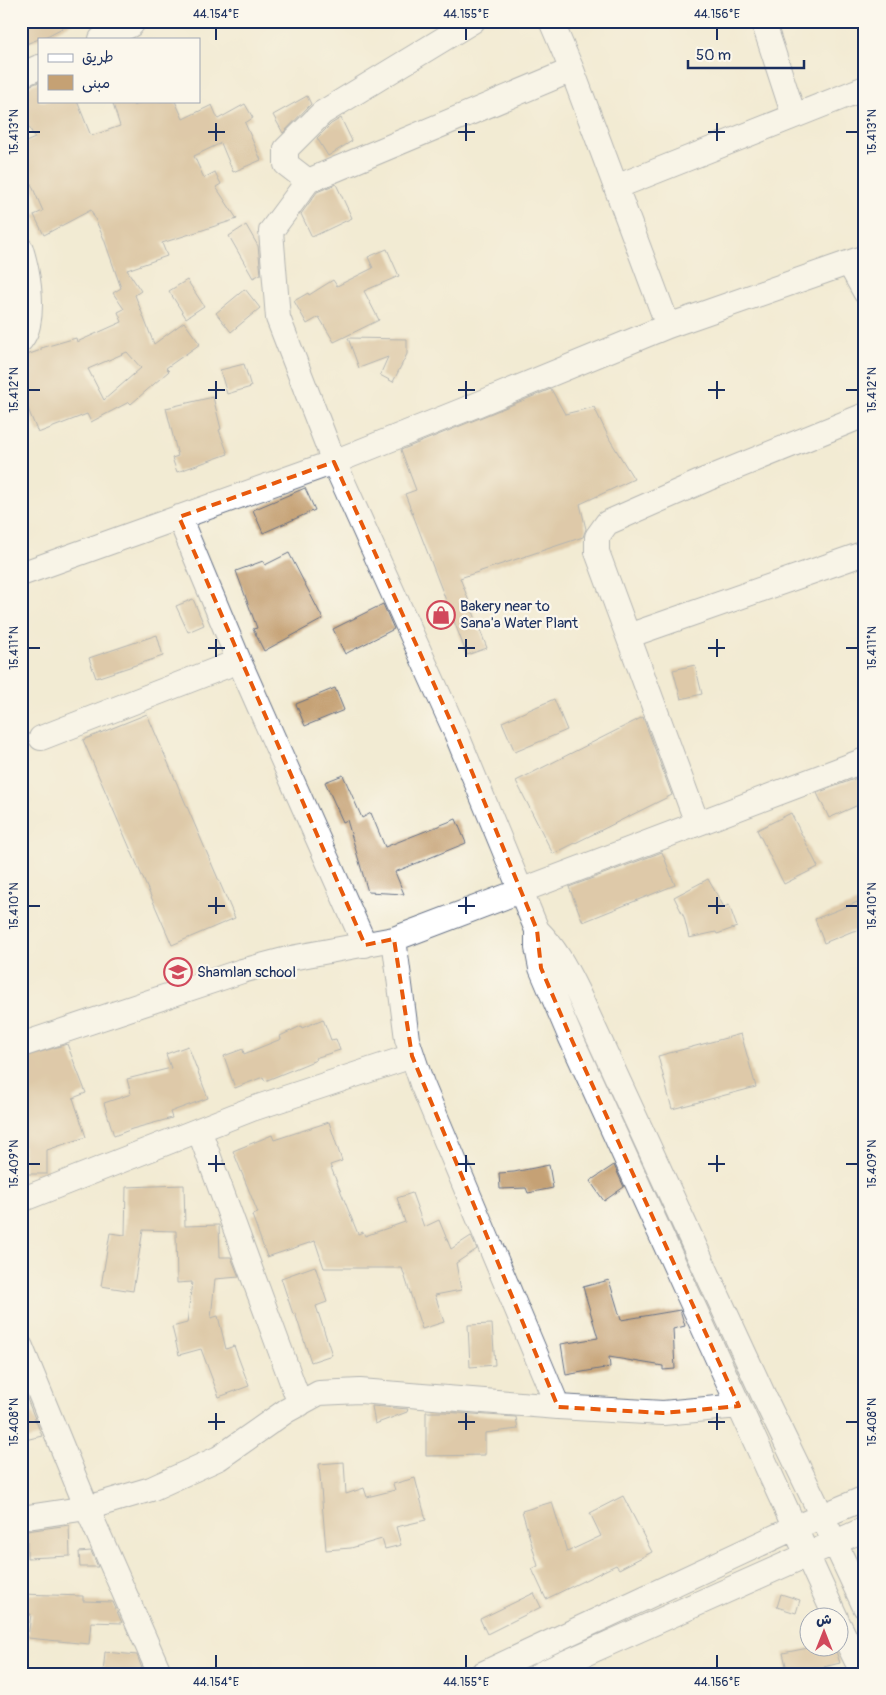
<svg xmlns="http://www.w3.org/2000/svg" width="886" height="1695" viewBox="0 0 886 1695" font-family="Pangolin,'Playpen Sans Arabic',sans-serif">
<rect width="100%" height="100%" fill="#fbf7ec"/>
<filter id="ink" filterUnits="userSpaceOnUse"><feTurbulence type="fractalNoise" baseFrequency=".02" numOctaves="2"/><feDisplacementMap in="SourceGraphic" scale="10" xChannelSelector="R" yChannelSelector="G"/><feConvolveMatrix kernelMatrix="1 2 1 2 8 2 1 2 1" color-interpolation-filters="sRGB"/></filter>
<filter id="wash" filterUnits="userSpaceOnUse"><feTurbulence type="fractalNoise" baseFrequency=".0096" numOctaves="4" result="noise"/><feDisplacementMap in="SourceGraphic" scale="20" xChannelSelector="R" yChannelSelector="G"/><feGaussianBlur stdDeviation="1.12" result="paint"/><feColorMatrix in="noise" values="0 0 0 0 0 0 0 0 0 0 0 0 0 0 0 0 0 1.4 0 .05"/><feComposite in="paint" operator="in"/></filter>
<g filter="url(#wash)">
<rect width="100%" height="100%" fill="#f2ebd3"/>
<g id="blocks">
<path fill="#c5a174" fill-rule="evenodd" d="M 21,21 L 76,21 L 49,35 L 21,46 Z
M 39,82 L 39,101 L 77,101 L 91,136 L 120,126 L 112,101 L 132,101 L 134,106 L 144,101 L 175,101 L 183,119 L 212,105 L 218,119 L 245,104 L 253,118 L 245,123 L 261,160 L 233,172 L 221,143 L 194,156 L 204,178 L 215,172 L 221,184 L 216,187 L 237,219 L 162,243 L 167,256 L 127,270 L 141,291 L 135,295 L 154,344 L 184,322 L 200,344 L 166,368 L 169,371 L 131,404 L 129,402 L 91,422 L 87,414 L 38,433 L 21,392 L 21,357 L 41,350 L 41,348 L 76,338 L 77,342 L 122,322 L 118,312 L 124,309 L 113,293 L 121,288 L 104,239 L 91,210 L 44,235 L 34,215 L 43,211 L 21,161 L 21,144 L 35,138 L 21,113 L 21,89 ZM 127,352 L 141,368 L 104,400 L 88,369 Z
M 307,96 L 311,104 L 283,133 L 273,115 Z
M 341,118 L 352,141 L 328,156 L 317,138 L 331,124 Z
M 336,184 L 352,218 L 312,237 L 301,214 L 317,192 Z
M 246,225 L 258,246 L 261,274 L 253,278 L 229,236 Z
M 387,249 L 399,276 L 364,291 L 379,320 L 334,342 L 319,317 L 307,324 L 294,301 L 308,293 L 309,295 L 333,280 L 337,286 L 373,268 L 368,257 Z
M 187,280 L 204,306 L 186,318 L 169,291 Z
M 245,289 L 260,308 L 231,332 L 216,313 Z
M 348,338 L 407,339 L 407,354 L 393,382 L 380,375 L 388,357 L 359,368 Z
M 244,364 L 251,387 L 227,394 L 220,370 Z
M 551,389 L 565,414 L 594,407 L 610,440 L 634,479 L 580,504 L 586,529 L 583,537 L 460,578 L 487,648 L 467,655 L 405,494 L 416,490 L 401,450 Z
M 213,397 L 221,429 L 219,430 L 228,454 L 177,472 L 172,458 L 178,456 L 166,408 Z
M 305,488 L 315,510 L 263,533 L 253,510 Z
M 289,553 L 323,619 L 264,651 L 253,629 L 257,628 L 236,571 L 263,561 L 265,565 Z
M 193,599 L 204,625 L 188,632 L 176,606 Z
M 383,604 L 394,629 L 345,654 L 333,629 Z
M 157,635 L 163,656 L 96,678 L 89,658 Z
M 695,665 L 702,694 L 681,699 L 673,670 Z
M 335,688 L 344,710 L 305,726 L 296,704 Z
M 554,699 L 567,730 L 515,752 L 502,722 Z
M 147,714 L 235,918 L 172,945 L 83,740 Z
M 643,717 L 672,795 L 553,854 L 516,781 Z
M 343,775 L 362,818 L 371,813 L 385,847 L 456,819 L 466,843 L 395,872 L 404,894 L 368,892 L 347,820 L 343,822 L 325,782 Z
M 865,775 L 865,802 L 829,818 L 817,793 Z
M 791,813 L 818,867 L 784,884 L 757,830 Z
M 662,852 L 675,885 L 583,922 L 569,887 Z
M 708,879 L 724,907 L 729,905 L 737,927 L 717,934 L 716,932 L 689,938 L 684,917 L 674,897 Z
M 865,899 L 865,930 L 853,931 L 824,943 L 815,919 Z
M 323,1019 L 331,1040 L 336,1039 L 340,1050 L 315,1058 L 316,1060 L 265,1081 L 263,1077 L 235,1088 L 224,1056 L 243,1049 L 244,1054 L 281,1039 L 280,1036 L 301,1026 L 302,1028 Z
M 741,1034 L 756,1087 L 672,1109 L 658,1056 Z
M 67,1044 L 86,1093 L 73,1098 L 86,1137 L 47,1150 L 47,1174 L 24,1174 L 23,1127 L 21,1127 L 21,1058 Z
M 188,1046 L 208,1098 L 170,1112 L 172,1118 L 132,1129 L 114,1136 L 104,1103 L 131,1094 L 127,1079 L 171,1068 L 166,1054 Z
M 329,1122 L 342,1161 L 330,1165 L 358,1234 L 363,1232 L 365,1236 L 405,1222 L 397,1198 L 412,1193 L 424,1227 L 439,1220 L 451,1249 L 471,1236 L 477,1249 L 456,1263 L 461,1290 L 435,1295 L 444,1322 L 422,1329 L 402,1268 L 324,1268 L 315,1241 L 267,1257 L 252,1215 L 258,1213 L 233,1151 L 272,1135 L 274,1140 Z
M 549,1165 L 553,1188 L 528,1193 L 526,1188 L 500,1189 L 499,1173 L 514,1172 Z
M 614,1165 L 624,1187 L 604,1201 L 590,1181 Z
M 184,1185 L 185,1226 L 219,1225 L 220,1257 L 231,1257 L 239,1277 L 215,1279 L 211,1318 L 218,1316 L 226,1349 L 234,1346 L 249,1386 L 219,1397 L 201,1349 L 179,1355 L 172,1327 L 187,1323 L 192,1282 L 177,1283 L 176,1231 L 143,1230 L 133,1291 L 101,1286 L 110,1233 L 125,1235 L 126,1187 Z
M 315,1266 L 327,1302 L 316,1306 L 332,1355 L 311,1362 L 295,1313 L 293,1314 L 281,1278 Z
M 609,1280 L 621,1320 L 680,1310 L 685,1326 L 673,1329 L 675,1369 L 663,1370 L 663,1366 L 609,1357 L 610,1367 L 566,1375 L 561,1344 L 598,1338 L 583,1287 Z
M 492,1324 L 495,1365 L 470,1367 L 468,1325 Z
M 21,1384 L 42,1436 L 21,1441 Z
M 372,1406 L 408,1409 L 407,1412 L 375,1424 Z
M 426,1412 L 444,1412 L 516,1417 L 518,1429 L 485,1433 L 485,1455 L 426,1456 Z
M 344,1462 L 346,1494 L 364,1488 L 367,1497 L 395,1490 L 393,1484 L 415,1478 L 426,1520 L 396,1527 L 401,1545 L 385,1549 L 382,1539 L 351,1548 L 326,1550 L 319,1464 Z
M 623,1496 L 652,1552 L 619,1569 L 616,1565 L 546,1599 L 532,1569 L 538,1566 L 522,1511 L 552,1502 L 567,1552 L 601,1536 L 590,1513 Z
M 69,1525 L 70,1556 L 27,1558 L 27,1531 Z
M 91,1551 L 98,1567 L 80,1567 L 79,1552 Z
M 534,1593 L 541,1607 L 487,1634 L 480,1619 Z
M 21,1594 L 83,1596 L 83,1601 L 113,1602 L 122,1623 L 91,1622 L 89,1644 L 28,1638 L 31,1614 L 21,1614 Z
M 781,1594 L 800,1600 L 796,1613 L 777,1607 Z
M 808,1648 L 835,1648 L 840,1663 L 795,1674 L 788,1674 L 783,1653 Z
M 105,1652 L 137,1655 L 144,1674 L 103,1674 Z"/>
</g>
</g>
<g filter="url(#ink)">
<use href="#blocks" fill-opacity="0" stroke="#667187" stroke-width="1"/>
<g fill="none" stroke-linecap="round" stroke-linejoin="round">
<defs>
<path id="minor" d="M 551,21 L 572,70 L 668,326
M 763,21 L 794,116
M 101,39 L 131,25 L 134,21
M 572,70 L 308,181 L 271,231 L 278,318 L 334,462 L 456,733 L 537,930 L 537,948 L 541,968 L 570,1036 L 836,1618
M 21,75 L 39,67
M 308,181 L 286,164 L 286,149 L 322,113 L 473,21
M 616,187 L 865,88
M 21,249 C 28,272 33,302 28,325 C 27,330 24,336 21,340
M 849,263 L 865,292
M 179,517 L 239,661 L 365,945
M 21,574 L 334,462 L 476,405 L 668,326 L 865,257
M 628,636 L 865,553
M 41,738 L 239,661
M 697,823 L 597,552 L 597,537 L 607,523 L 707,479 L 865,415
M 537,930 C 555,948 565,967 576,989 L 768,1405 L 835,1543 L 865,1607
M 394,939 L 407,1039 L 422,1084 L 558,1407
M 21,1045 L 242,971 L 291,958 L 394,939 L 865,760
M 199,1130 L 300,1404
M 21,1200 L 252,1109 L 412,1056
M 21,1347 L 87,1508 L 160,1674
M 21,1518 L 87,1508 L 151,1489 L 219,1458 L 286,1411 L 319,1393 L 360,1391 L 558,1407 L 663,1413 L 739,1406
M 838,1623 L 863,1674
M 482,1674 L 794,1528 L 865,1498
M 540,1674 L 865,1529"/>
</defs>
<use href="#minor" stroke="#667187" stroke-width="26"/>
<use href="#minor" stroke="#fff" stroke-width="24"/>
</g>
</g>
<path d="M0 0H886V1695H0ZM 334,462 L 456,733 L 537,930 L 541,968 L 570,1036 L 739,1406 L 663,1413 L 558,1407 L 412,1056 L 394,939 L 365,945 L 179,517 Z" fill="#f2ebd3" fill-opacity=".55" fill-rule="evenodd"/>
<path fill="none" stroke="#e8590c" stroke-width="4" stroke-dasharray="10 6" stroke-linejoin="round" d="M 334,462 L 456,733 L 537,930 L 541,968 L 570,1036 L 739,1406 L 663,1413 L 558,1407 L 412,1056 L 394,939 L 365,945 L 179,517 Z"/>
<path fill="none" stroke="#1b2f5e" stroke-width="2" d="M 216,28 L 216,40M 466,28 L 466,40M 717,28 L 717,40M 216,123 L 216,141M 466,123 L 466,141M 717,123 L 717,141M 28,132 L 40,132M 208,132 L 225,132M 458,132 L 475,132M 708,132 L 725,132M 846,132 L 858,132M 216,381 L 216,399M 466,381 L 466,399M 717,381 L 717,399M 28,390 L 40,390M 208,390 L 225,390M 458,390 L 475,390M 708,390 L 725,390M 846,390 L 858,390M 216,639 L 216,657M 466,639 L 466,657M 717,639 L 717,657M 28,648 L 40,648M 208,648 L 225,648M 458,648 L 475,648M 708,648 L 725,648M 846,648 L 858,648M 216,897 L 216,914M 466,897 L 466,914M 717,897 L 717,914M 28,906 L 40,906M 208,906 L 225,906M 458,906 L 475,906M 708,906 L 725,906M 846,906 L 858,906M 216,1155 L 216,1172M 466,1155 L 466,1172M 717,1155 L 717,1172M 28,1164 L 40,1164M 208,1164 L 225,1164M 458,1164 L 475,1164M 708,1164 L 725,1164M 846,1164 L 858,1164M 216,1413 L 216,1430M 466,1413 L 466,1430M 717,1413 L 717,1430M 28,1422 L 40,1422M 208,1422 L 225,1422M 458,1422 L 475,1422M 708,1422 L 725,1422M 846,1422 L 858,1422M 216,1655 L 216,1668M 466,1655 L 466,1668M 717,1655 L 717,1668"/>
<defs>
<symbol id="shop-ring" viewBox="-11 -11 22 22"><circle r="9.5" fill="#fbf7ec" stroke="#d1495b" stroke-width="1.5"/><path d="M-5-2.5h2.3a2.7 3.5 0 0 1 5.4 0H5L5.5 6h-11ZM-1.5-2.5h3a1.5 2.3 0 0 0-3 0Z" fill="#d1495b"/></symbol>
<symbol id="school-ring" viewBox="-11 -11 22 22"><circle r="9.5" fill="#fbf7ec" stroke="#d1495b" stroke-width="1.5"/><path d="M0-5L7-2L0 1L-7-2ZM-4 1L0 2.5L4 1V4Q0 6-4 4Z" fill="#d1495b"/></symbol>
</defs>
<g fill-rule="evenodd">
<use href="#shop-ring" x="425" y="599" width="32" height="32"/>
<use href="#school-ring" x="162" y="956" width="32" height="32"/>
</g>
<g text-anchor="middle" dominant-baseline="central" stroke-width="4.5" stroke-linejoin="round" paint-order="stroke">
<g font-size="15" fill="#1b2f5e" stroke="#fbf7ec" text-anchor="start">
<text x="460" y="606">Bakery near to<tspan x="460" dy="17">Sana'a Water Plant</tspan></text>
<text x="197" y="972">Shamlan school</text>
</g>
</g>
<rect width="886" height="1695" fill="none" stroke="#fbf7ec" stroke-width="55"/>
<rect x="38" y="38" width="162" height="65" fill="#fbf7ec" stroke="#a1a7b3"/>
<rect x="48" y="54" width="25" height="8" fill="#ffffff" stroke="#a1a7b3"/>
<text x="82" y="62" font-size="15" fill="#1b2f5e">طريق</text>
<rect x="48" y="75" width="25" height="15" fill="#c5a174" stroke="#a1a7b3"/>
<text x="82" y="88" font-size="15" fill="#1b2f5e">مبنى</text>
<g transform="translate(824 1632)"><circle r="24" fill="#fbf7ec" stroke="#a1a7b3"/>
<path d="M0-4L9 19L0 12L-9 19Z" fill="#d1495b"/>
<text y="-8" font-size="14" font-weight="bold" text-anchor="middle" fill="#1b2f5e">ش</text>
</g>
<path d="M688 60v8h116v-8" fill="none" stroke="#1b2f5e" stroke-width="2.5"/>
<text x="696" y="60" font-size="15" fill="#1b2f5e" stroke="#fbf7ec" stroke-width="4" paint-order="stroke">50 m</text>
<rect x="28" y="28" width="830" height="1640" fill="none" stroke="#1b2f5e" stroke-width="2"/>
<g font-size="12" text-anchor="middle" fill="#1b2f5e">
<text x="216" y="18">44.154°E</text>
<text x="466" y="18">44.155°E</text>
<text x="717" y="18">44.156°E</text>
<text transform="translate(14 132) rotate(-90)" y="4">15.413°N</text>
<text transform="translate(872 132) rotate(-90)" y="4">15.413°N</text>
<text transform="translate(14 390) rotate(-90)" y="4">15.412°N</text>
<text transform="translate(872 390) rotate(-90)" y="4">15.412°N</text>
<text transform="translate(14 648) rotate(-90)" y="4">15.411°N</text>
<text transform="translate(872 648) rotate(-90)" y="4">15.411°N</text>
<text transform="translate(14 906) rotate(-90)" y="4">15.410°N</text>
<text transform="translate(872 906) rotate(-90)" y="4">15.410°N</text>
<text transform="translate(14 1164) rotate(-90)" y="4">15.409°N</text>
<text transform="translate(872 1164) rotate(-90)" y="4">15.409°N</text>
<text transform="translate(14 1422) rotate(-90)" y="4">15.408°N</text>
<text transform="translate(872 1422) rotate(-90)" y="4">15.408°N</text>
<text x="216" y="1686">44.154°E</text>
<text x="466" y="1686">44.155°E</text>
<text x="717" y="1686">44.156°E</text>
</g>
</svg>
